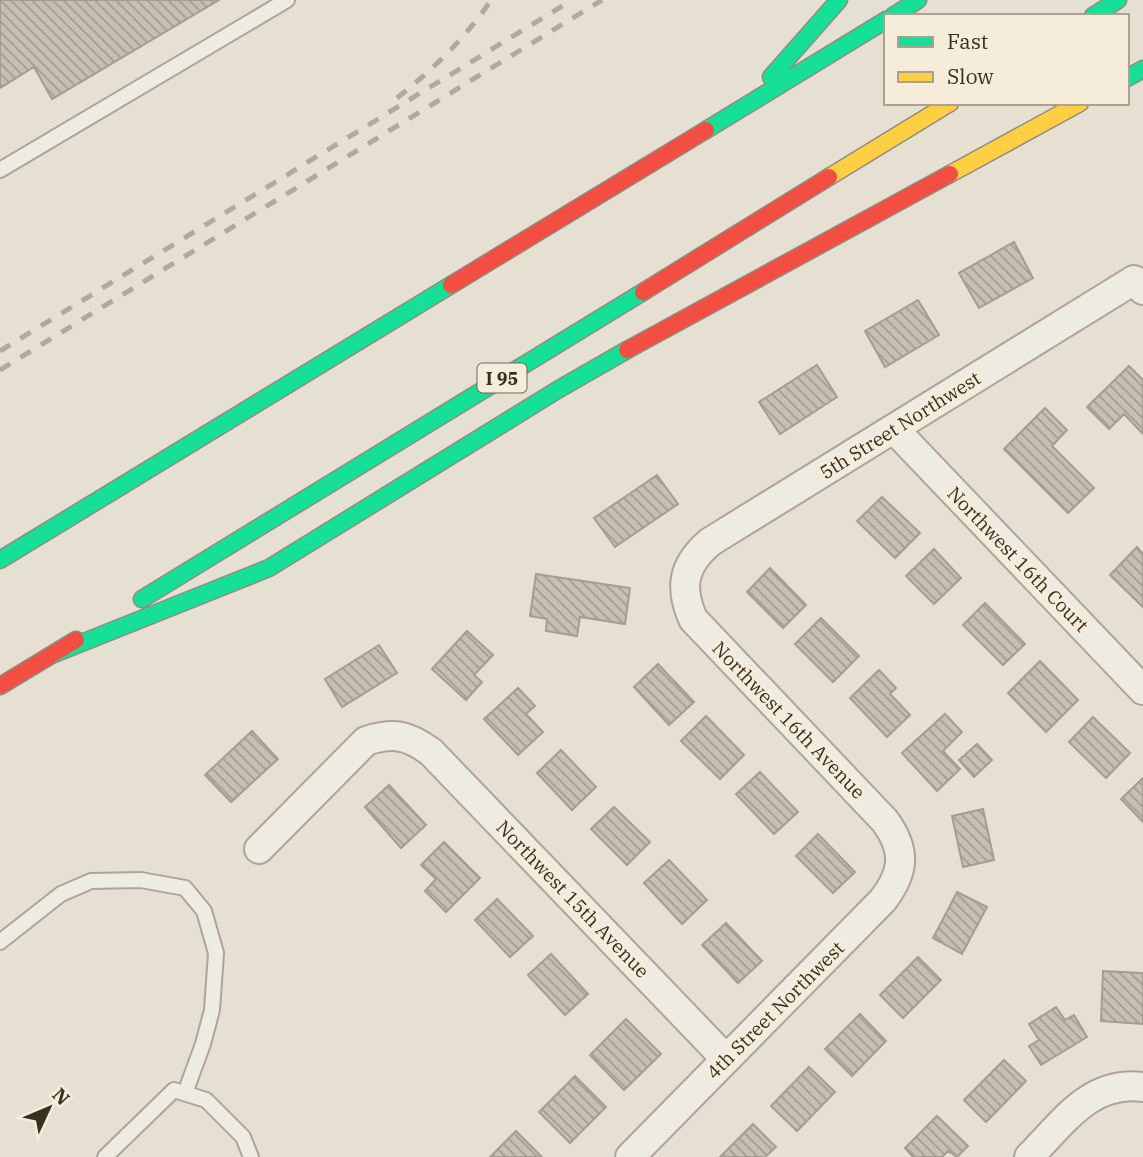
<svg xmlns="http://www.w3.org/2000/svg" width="1143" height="1157" viewBox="0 0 1143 1157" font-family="'IBM Plex Serif',serif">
<defs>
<pattern id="building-back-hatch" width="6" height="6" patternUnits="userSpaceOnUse" patternTransform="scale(1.75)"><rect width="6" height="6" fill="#c9beb3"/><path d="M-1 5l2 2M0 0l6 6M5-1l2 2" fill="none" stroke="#a49b91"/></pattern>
</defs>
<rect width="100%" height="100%" fill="#e5e0d2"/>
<path fill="url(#building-back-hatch)" stroke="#a69c91" stroke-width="2" d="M 0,0 L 219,0 L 52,99 L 34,67 L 0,88 Z
M 1014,242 L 1033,278 L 979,308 L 959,273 Z
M 918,300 L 939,335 L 885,367 L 865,331 Z
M 817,365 L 837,397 L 780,434 L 759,402 Z
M 1129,366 L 1143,380 L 1143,434 L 1124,414 L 1109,429 L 1087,407 Z
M 1045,408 L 1067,430 L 1052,446 L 1094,488 L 1068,513 L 1004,449 Z
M 657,475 L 678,504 L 615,547 L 594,518 Z
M 882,497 L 920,533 L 895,558 L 857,521 Z
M 1137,547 L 1143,554 L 1143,607 L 1110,575 Z
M 934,549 L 961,578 L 934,604 L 906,576 Z
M 770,568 L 806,605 L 783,628 L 747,592 Z
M 536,574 L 630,588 L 625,624 L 580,617 L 577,636 L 546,631 L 547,619 L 530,616 Z
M 985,603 L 1025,644 L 1003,665 L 963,625 Z
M 821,618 L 859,656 L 833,682 L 795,644 Z
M 467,631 L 493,655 L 474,675 L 482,682 L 466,700 L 432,669 Z
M 379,645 L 397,673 L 342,707 L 325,679 Z
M 1040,661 L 1078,700 L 1046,732 L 1008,693 Z
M 658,664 L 694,702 L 669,725 L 634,687 Z
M 879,670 L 896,688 L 890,694 L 910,715 L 887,737 L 850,698 Z
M 518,688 L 535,706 L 526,714 L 543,732 L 518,755 L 484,719 Z
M 945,714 L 962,732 L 943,751 L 960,769 L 937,791 L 902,753 Z
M 706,716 L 744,755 L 720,779 L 681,741 Z
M 1093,717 L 1130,753 L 1106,778 L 1069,742 Z
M 252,731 L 278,759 L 231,802 L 205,775 Z
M 977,744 L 992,760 L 974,777 L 959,760 Z
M 561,750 L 596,787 L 572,810 L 537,773 Z
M 760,772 L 798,812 L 774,834 L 736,794 Z
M 1143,778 L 1143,822 L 1121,799 Z
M 389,785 L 426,825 L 401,848 L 365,807 Z
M 614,807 L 650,842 L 627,865 L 591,829 Z
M 983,809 L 994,860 L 963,867 L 952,816 Z
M 818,834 L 855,872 L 833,893 L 796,856 Z
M 444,842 L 480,878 L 446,912 L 425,891 L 436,879 L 421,865 Z
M 669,860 L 707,900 L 682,924 L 644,883 Z
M 957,892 L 987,907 L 962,954 L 933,938 Z
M 497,899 L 533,936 L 510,957 L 475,920 Z
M 726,923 L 762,961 L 738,983 L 702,945 Z
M 551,954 L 588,994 L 565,1015 L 528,975 Z
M 918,957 L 941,980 L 903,1018 L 880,995 Z
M 1103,971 L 1143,973 L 1143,1024 L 1101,1021 Z
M 1056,1007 L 1065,1020 L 1074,1015 L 1087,1037 L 1041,1065 L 1029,1046 L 1039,1040 L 1029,1024 Z
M 860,1014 L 886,1041 L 852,1076 L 825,1049 Z
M 626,1019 L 661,1054 L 624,1090 L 590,1055 Z
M 1004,1060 L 1026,1081 L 986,1122 L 964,1100 Z
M 809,1067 L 835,1092 L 797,1131 L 771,1106 Z
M 575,1076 L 606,1107 L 570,1143 L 539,1112 Z
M 937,1116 L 968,1146 L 957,1157 L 948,1151 L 942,1157 L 913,1157 L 905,1148 Z
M 753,1124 L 776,1147 L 765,1157 L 720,1157 Z
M 516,1131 L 542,1157 L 490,1157 Z"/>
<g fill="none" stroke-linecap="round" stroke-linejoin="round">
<defs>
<path id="lane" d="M 0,170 L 287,0
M 0,942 L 61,894 L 91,881 L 141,880 L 185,888 L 204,911 L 216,953 L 212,1010 L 203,1044 L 185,1093
M 105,1157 L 174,1090 L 206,1100 L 243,1137 L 251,1157"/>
<path id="street" d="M 894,429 L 1143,690
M 259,849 L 366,741 C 394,732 408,735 431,752 L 726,1059
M 630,1157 L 883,900 C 905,871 906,850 885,821 L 693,619 C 679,587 683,565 710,542 L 1134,280 L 1143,290
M 1029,1157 C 1063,1123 1090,1080 1143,1087"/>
<path id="fast" d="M 893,16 L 918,0
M 1093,16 L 1118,0
M 771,77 L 839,0
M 1127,78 L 1143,69
M 706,130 L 886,20
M 0,560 L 451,285
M 142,599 L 643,292
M 54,654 L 269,568 L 559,389 L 627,350"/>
<path id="slow" d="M 950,174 L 1080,103
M 829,177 L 950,103"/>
<path id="jam" d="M 451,285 L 706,130
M 643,292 L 829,177
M 627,350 L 950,174
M 0,686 L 76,640"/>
</defs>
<use href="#lane" stroke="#aba59a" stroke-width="18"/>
<use href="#street" stroke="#aba59a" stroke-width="32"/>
<use href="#fast" stroke="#918b81" stroke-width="19"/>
<use href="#slow" stroke="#918b81" stroke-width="19"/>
<use href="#jam" stroke="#918b81" stroke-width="19"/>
<use href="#lane" stroke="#eeebe3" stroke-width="14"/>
<use href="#street" stroke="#eeebe3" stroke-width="28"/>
<use href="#fast" stroke="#16e098" stroke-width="16"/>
<use href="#slow" stroke="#ffcf43" stroke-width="16"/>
<use href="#jam" stroke="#f24e42" stroke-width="16"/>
<path stroke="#aeaaa3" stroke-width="5" stroke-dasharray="12 12" stroke-linecap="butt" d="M 397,98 C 432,70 466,38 491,0
M 0,351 L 572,0
M 0,370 L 602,0"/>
</g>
<g text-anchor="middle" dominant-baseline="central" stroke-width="7" stroke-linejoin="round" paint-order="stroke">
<rect fill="#f5edda" stroke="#736759" stroke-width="2" x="477.5" y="363.5" width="49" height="29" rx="5"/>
<g font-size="18" font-weight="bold" fill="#3b2e22">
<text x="502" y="378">I 95</text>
</g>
<g font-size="19" fill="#3b2e22" stroke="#f5edda">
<text transform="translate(900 425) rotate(-32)">5th Street Northwest</text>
<text transform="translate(1018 559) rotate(46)">Northwest 16th Court</text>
<text transform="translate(789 720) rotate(46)">Northwest 16th Avenue</text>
<text transform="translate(573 899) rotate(46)">Northwest 15th Avenue</text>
<text transform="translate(775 1010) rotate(-45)">4th Street Northwest</text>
</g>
</g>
<rect x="884" y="14" width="245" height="91" fill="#f5edda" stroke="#aba190" stroke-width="2"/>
<rect x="898" y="37" width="35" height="10" fill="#16e098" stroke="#aba190" stroke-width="2"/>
<text x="947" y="49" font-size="21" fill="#3b2e22">Fast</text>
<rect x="898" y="72" width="35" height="10" fill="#ffcf43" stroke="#aba190" stroke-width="2"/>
<text x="947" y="84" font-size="21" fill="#3b2e22">Slow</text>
<g transform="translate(49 1108) rotate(46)" stroke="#f5edda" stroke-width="5" paint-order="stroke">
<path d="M0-5L12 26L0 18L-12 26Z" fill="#3b2e22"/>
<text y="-10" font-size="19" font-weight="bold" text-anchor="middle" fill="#3b2e22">N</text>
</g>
</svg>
